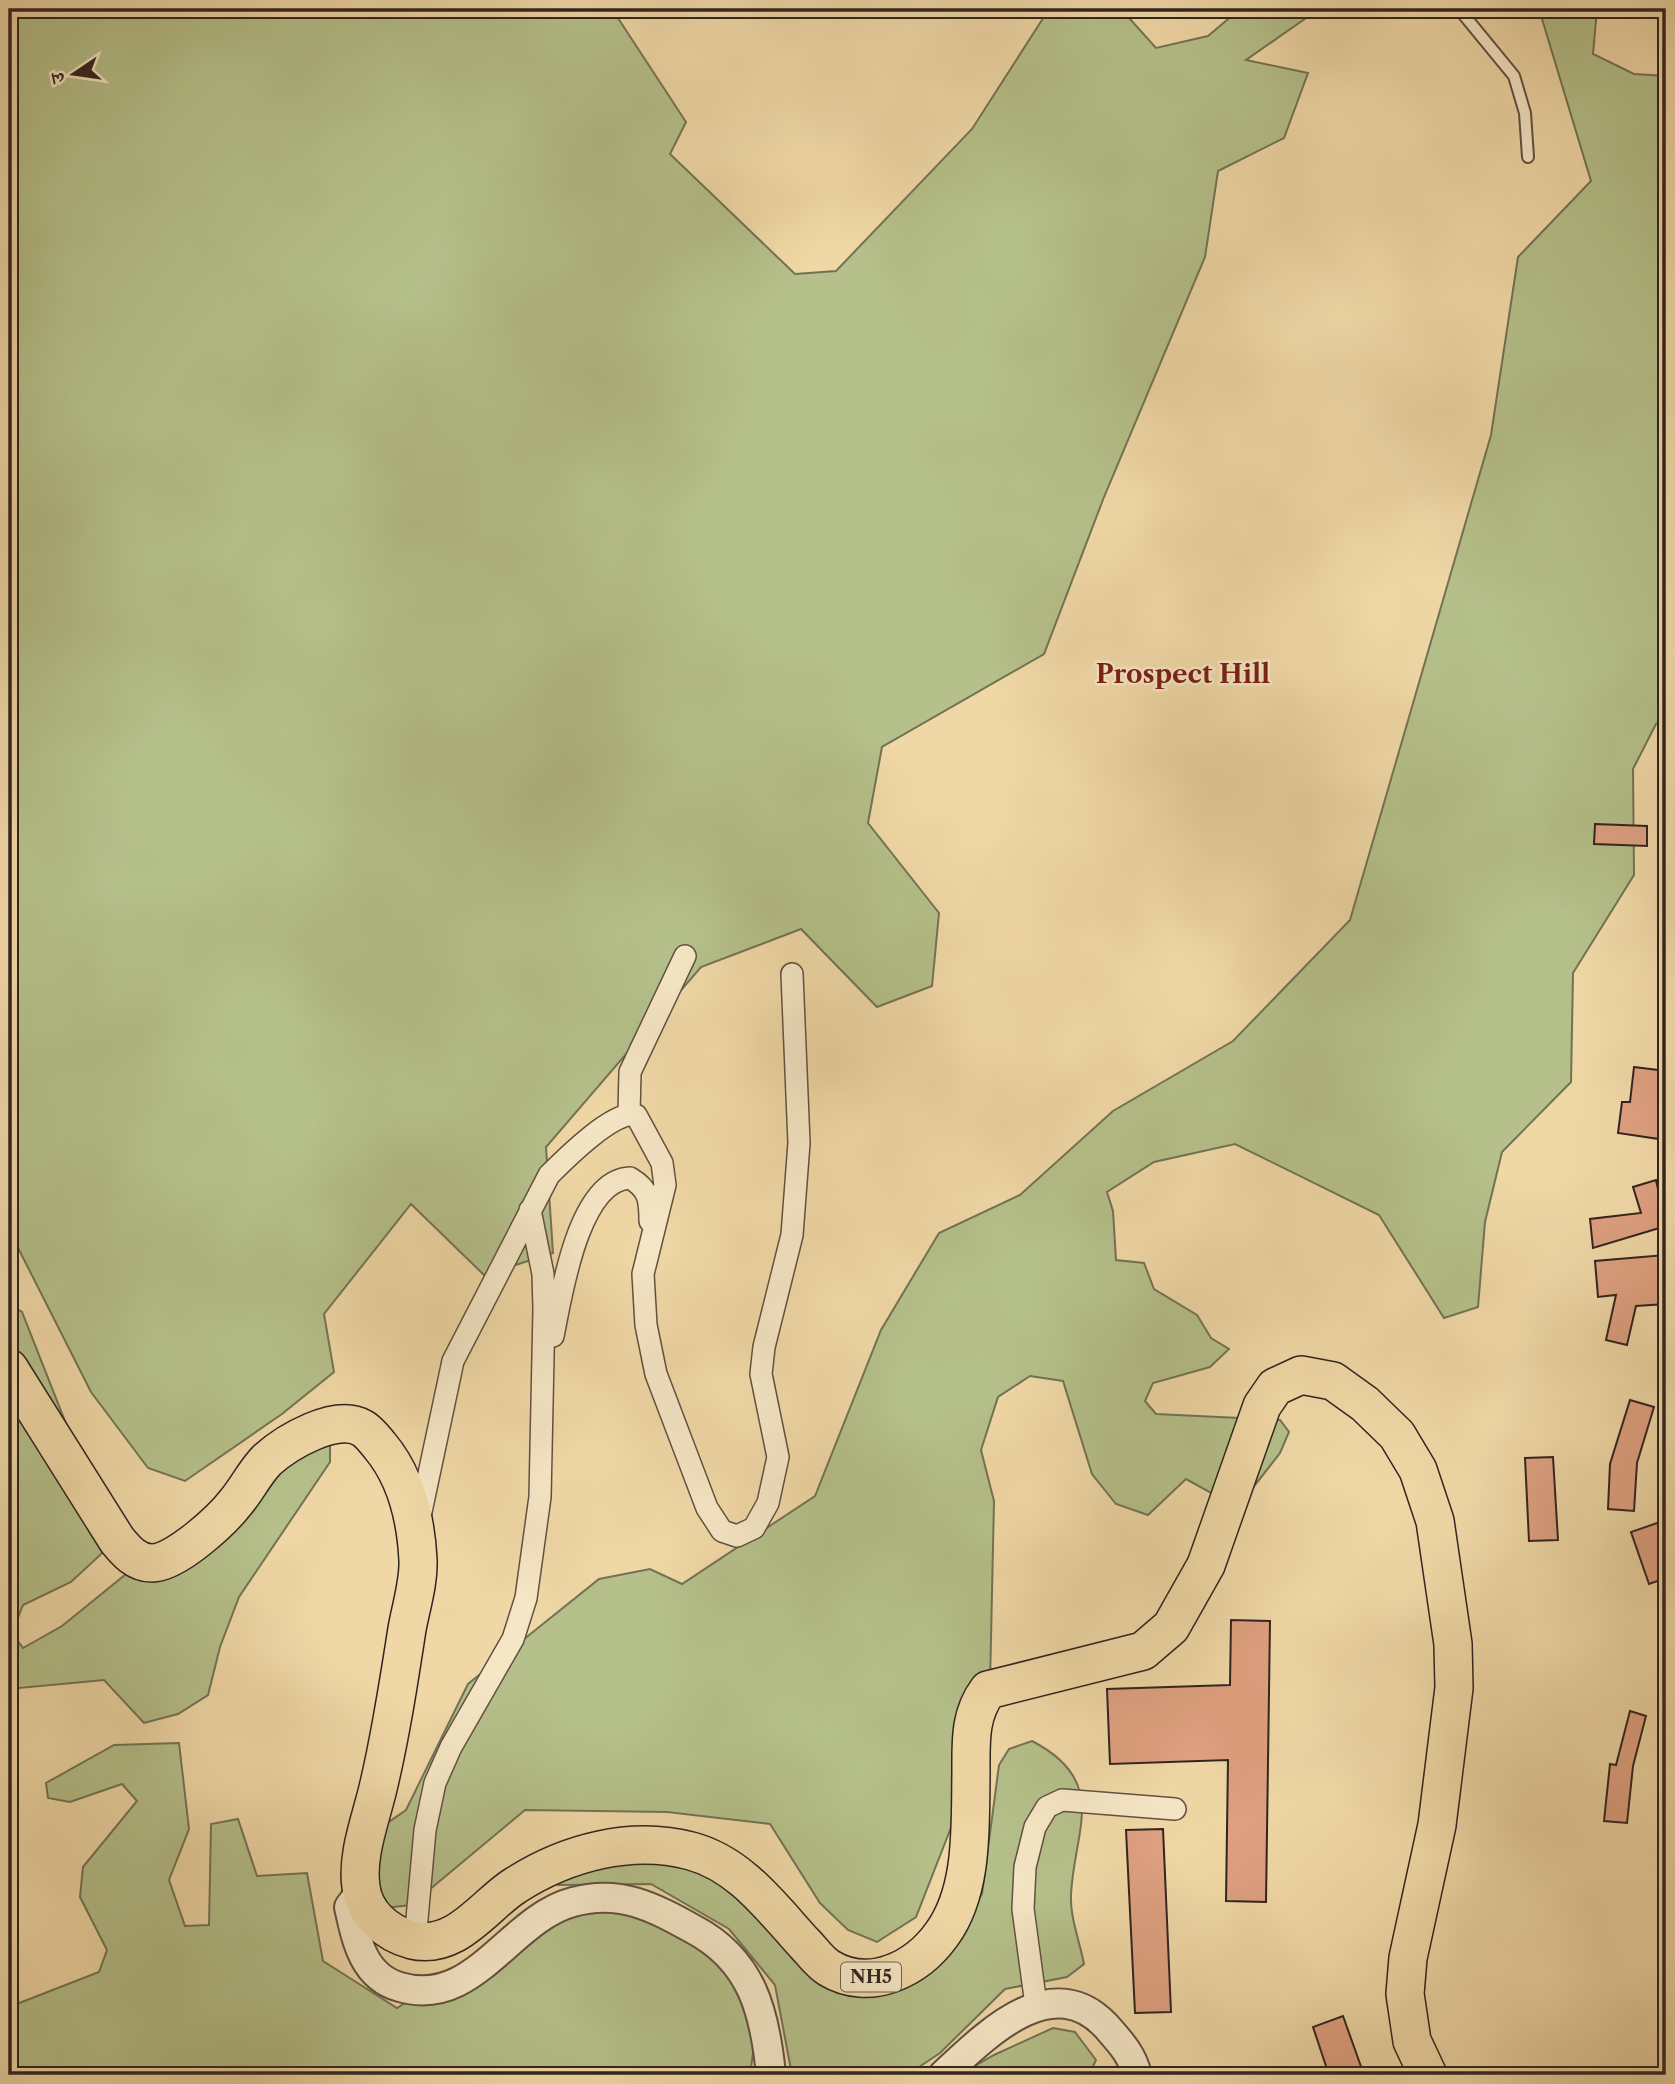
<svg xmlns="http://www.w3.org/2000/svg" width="1675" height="2084" viewBox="0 0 1675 2084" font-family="'Libre Caslon Text','Noto Serif Devanagari',serif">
<rect width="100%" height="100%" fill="#f0d8a6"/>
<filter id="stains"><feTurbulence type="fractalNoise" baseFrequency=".00286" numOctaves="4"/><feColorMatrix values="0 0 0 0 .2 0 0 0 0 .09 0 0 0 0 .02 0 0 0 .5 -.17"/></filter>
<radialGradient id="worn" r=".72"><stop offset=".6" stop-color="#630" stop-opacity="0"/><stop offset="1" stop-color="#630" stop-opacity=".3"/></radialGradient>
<path fill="#b5c08a" stroke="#737255" stroke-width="2" d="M 9,9 L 612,9 L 686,122 L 670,154 L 795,274 L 836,271 L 972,129 L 1049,9 L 1121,9 L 1156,48 L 1208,36 L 1240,9 L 1319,9 L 1246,60 L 1308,73 L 1284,138 L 1218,171 L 1205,257 L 1104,497 L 1044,654 L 882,747 L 868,823 L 939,913 L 932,986 L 877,1007 L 801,929 L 701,967 L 546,1147 L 553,1253 L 484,1275 L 411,1204 L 324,1314 L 334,1372 L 282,1414 L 185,1481 L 148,1468 L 91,1392 L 9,1230 Z
M 1539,9 L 1597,9 L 1593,54 L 1634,74 L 1666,76 L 1666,717 L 1656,724 L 1633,769 L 1634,875 L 1573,973 L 1571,1082 L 1502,1152 L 1485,1222 L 1478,1307 L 1444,1318 L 1379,1215 L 1235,1144 L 1154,1162 L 1107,1192 L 1113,1211 L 1116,1260 L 1144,1263 L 1154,1289 L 1197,1315 L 1211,1338 L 1229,1349 L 1210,1367 L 1153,1383 L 1145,1401 L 1156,1414 L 1280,1420 L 1289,1432 L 1280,1453 L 1248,1494 L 1224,1500 L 1186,1479 L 1148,1515 L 1116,1504 L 1092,1474 L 1063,1381 L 1030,1376 L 998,1397 L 981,1450 L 994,1501 L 990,1684 L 952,1825 L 916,1917 L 877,1942 L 848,1930 L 820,1903 L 770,1824 L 667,1812 L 525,1810 L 411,1905 L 351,1912 L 344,1899 L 341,1874 L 351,1848 L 406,1810 L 468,1684 L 599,1579 L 650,1569 L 682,1584 L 815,1496 L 881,1330 L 939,1233 L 1020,1195 L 1113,1111 L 1233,1041 L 1350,920 L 1491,435 L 1518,257 L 1591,181 Z
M 9,1304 L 22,1312 L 113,1543 L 71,1582 L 23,1605 L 12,1633 L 23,1648 L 62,1626 L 136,1566 L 192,1566 L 225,1497 L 330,1437 L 330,1462 L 239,1597 L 220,1647 L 208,1695 L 178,1714 L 144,1723 L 104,1680 L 9,1689 Z
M 1032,1741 C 1111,1782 1073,1832 1071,1896 C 1070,1917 1080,1943 1084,1964 L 1067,1977 L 1005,1989 L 940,2053 L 907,2075 L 792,2075 L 775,1985 L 729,1929 L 651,1884 L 559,1885 L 540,1882 L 584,1842 L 721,1863 L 827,1985 L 929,1972 L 982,1894 L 999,1765 L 1009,1749 Z
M 179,1743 L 189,1829 L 169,1880 L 185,1926 L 209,1925 L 211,1824 L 238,1819 L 257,1876 L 307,1873 L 323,1961 L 397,2008 L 468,1963 L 570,1913 L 634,1909 L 704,1949 L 744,1983 L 757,2025 L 750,2075 L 9,2075 L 9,2007 L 99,1972 L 107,1950 L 80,1897 L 83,1867 L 137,1801 L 122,1784 L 70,1802 L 48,1798 L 46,1783 L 114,1745 Z
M 1053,2028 L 1075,2032 L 1096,2060 L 1089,2075 L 959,2075 L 994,2055 Z"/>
<path fill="#dfa181" stroke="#312420" stroke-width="2" d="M 1595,824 L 1647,826 L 1647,846 L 1594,844 Z
M 1634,1067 L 1666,1071 L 1666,1101 L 1661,1101 L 1659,1139 L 1618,1133 L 1622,1102 L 1630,1102 Z
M 1656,1180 L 1666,1226 L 1593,1248 L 1590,1219 L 1641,1213 L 1633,1187 Z
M 1665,1255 L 1666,1304 L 1636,1306 L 1627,1345 L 1606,1340 L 1616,1295 L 1598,1297 L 1595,1261 Z
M 1630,1400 L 1654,1407 L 1637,1463 L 1634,1511 L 1608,1509 L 1610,1464 Z
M 1553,1457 L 1558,1540 L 1529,1541 L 1525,1458 Z
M 1666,1520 L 1666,1578 L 1649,1584 L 1631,1532 Z
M 1231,1620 L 1270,1621 L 1266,1902 L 1226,1901 L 1228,1760 L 1110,1764 L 1107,1689 L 1230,1685 Z
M 1630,1711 L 1646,1716 L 1633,1766 L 1627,1823 L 1604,1821 L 1610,1764 L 1616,1765 Z
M 1163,1829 L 1171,2012 L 1135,2013 L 1126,1830 Z
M 1343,2016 L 1364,2075 L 1329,2075 L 1313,2027 Z"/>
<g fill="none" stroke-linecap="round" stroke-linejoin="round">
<defs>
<path id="service" d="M 1459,9 L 1514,76 L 1525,113 L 1528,157"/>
<path id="minor" d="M 629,1113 L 630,1072 L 685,956
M 553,1336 C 561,1297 578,1180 630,1178 C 649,1189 650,1200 650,1221
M 419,1521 L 453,1361 L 549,1175 C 564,1160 615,1109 636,1115 L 662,1163 L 665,1185 L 643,1274 L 646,1325 L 656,1374 L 707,1508 L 722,1531 L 737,1536 L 754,1528 L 768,1503 L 778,1457 L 761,1374 L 764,1347 L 792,1235 L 799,1143 L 792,974
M 415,1941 L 425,1830 L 435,1783 L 451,1747 L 513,1639 L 526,1598 L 540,1497 L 544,1309 L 543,1274 L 530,1210
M 1036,2005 L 1023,1909 L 1025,1867 L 1035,1827 L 1047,1807 L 1062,1800 L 1175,1809"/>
<path id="tertiary" d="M 361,1891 L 349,1907 C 356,1939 363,1977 400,1987 C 474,2009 509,1919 573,1902 C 620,1889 653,1907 693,1929 C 752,1960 765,2012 771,2075
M 943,2075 C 985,2036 1051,1968 1106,2026 C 1120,2042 1132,2054 1137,2075"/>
<path id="trunk" d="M 9,1368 L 117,1540 C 126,1551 136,1563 152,1563 C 176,1563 222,1520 236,1502 C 247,1489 255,1472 267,1460 C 287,1442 336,1413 362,1428 C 368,1431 376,1441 380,1446 C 406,1477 416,1520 418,1560 C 419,1582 411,1607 407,1629 C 399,1681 391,1733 379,1784 C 372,1816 356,1854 361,1887 C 364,1913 386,1933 412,1940 C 457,1951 486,1903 516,1885 C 566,1853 631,1835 691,1851 C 740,1864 771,1907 804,1943 C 812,1951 819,1962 829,1968 C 870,1993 917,1969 942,1934 C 974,1890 970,1826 971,1773 C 971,1743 969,1715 988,1690 L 1143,1651 L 1171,1627 L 1206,1565 L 1262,1406 L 1275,1387 L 1301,1375 L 1333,1381 L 1365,1404 L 1397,1435 L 1418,1470 L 1435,1521 L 1453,1644 L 1454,1688 L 1437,1825 L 1408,1958 L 1405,1994 L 1412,2041 L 1428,2075"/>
</defs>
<use href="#service" stroke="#615142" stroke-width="14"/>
<use href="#minor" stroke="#615142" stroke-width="24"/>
<use href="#tertiary" stroke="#615142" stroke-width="32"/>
<use href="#trunk" stroke="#312420" stroke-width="40"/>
<use href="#service" stroke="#f5e6c5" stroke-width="10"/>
<use href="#minor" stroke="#f5e6c5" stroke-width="21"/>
<use href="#tertiary" stroke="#f5e6c5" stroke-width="28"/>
<use href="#trunk" stroke="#f0d8a6" stroke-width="37"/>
</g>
<g text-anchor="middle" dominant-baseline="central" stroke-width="5" stroke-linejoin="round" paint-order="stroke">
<rect fill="#f5e6c5" stroke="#6c5e52" stroke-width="2" x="841" y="1962.5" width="60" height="29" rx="5"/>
<g font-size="18" font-weight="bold" fill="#312420">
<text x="871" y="1977">NH5</text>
</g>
<g font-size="26" font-weight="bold" fill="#7a1f14" stroke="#f5e6c5">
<text x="1183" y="674">Prospect Hill</text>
</g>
</g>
<rect width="1675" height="2084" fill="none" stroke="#f0d8a6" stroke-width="35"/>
<rect x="10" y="10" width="1654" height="2063" fill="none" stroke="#312420" stroke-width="3.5"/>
<rect x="18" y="18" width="1640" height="2049" fill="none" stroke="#312420" stroke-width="2"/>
<g transform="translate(74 74) rotate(257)" stroke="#f5e6c5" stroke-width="5" paint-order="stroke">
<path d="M0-5L12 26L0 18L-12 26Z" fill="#312420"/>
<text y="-10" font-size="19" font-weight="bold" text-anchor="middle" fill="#312420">उ</text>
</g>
<rect width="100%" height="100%" filter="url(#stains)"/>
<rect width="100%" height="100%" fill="url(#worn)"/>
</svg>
